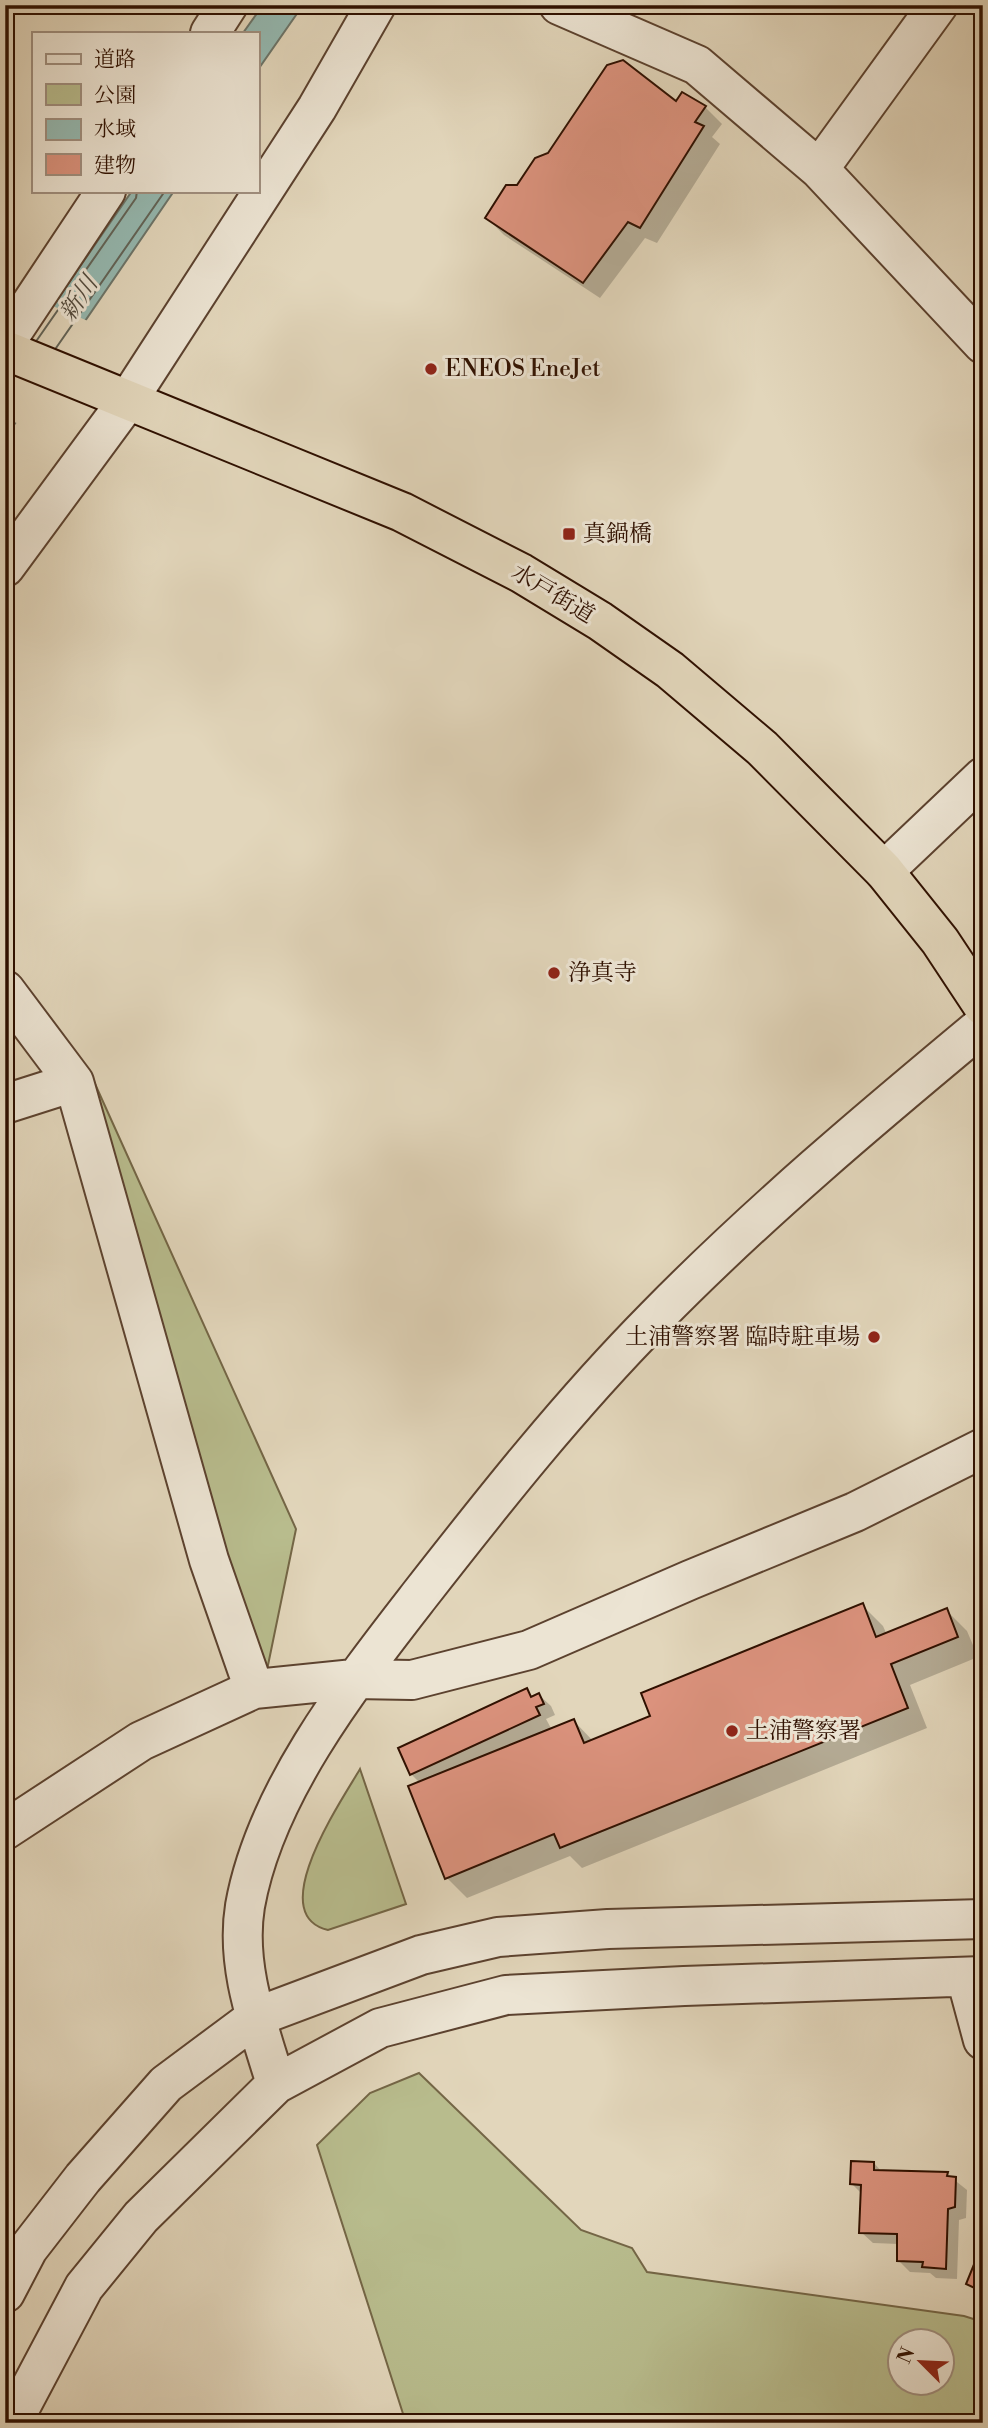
<svg xmlns="http://www.w3.org/2000/svg" width="988" height="2428" viewBox="0 0 988 2428" font-family="'Libre Bodoni','Noto Serif JP',serif">
<rect width="100%" height="100%" fill="#e2d6bb"/>
<filter id="stains"><feTurbulence type="fractalNoise" baseFrequency=".00286" numOctaves="4"/><feColorMatrix values="0 0 0 0 .2 0 0 0 0 .09 0 0 0 0 .02 0 0 0 .5 -.17"/></filter>
<radialGradient id="worn" r=".72"><stop offset=".6" stop-color="#630" stop-opacity="0"/><stop offset="1" stop-color="#630" stop-opacity=".3"/></radialGradient>
<path fill="#b8bc8d" stroke="#746646" stroke-width="2" fill-rule="evenodd" d="M 91,1075 L 296,1529 L 267,1670 L 227,1558 Z
M 360,1769 L 406,1904 L 328,1930 C 263,1915 342,1800 360,1769 Z
M 419,2073 L 581,2230 L 632,2248 L 647,2272 L 964,2316 L 983,2322 L 983,2423 L 406,2423 L 317,2145 L 370,2093 ZM 900,2340 L 942,2340 L 942,2382 L 900,2382 Z"/>
<path fill="#95b9b1" stroke="#6c756a" stroke-width="2" d="M 263,5 L 303,5 L 257,71 L 257,33 L 243,33 Z
M 132,191 L 174,191 L 5,438 L 5,375 Z"/>
<path fill="#e2d6bb" d="M 48,304 L 88,321 L 19,424 L 5,418 L 5,369 Z"/>
<path fill="#0003" d="M 676,103 L 705,107 L 722,124 L 712,137 L 720,144 L 657,243 L 645,238 L 600,298 L 504,235 L 487,218 L 518,186 Z
M 862,1605 L 883,1626 L 887,1635 L 946,1610 L 967,1631 L 978,1657 L 910,1685 L 927,1728 L 582,1868 L 570,1856 L 467,1898 L 447,1878 L 420,1783 L 411,1774 L 526,1691 L 533,1698 L 539,1695 L 551,1706 L 555,1715 L 546,1719 L 552,1730 L 574,1721 L 593,1741 L 652,1717 Z
M 874,2163 L 882,2172 L 947,2174 L 967,2190 L 966,2218 L 959,2220 L 957,2279 L 936,2278 L 930,2273 L 910,2272 L 898,2260 L 899,2244 L 873,2243 L 861,2232 L 862,2194 L 852,2184 Z"/>
<g fill="none" stroke-linecap="round" stroke-linejoin="round">
<path stroke="#626458" stroke-width="2" d="M 37,340 L 136,198 L 137,191
M 56,348 L 165,191"/>
</g>
<path fill="#db927d" stroke="#2f1000" stroke-width="2" d="M 623,60 L 676,101 L 682,92 L 706,106 L 695,122 L 704,126 L 640,228 L 628,222 L 583,283 L 485,218 L 506,185 L 517,185 L 535,158 L 548,153 L 607,65 Z
M 863,1603 L 876,1637 L 947,1608 L 958,1637 L 891,1664 L 908,1708 L 560,1848 L 554,1834 L 445,1879 L 408,1786 L 574,1719 L 584,1743 L 650,1716 L 641,1693 Z
M 527,1688 L 531,1697 L 539,1693 L 544,1704 L 536,1707 L 540,1715 L 410,1775 L 398,1748 Z
M 851,2161 L 874,2162 L 874,2170 L 948,2172 L 947,2176 L 956,2177 L 955,2207 L 948,2209 L 946,2269 L 922,2267 L 923,2262 L 897,2261 L 897,2234 L 859,2233 L 861,2185 L 850,2184 Z
M 977,2257 L 983,2259 L 983,2298 L 978,2296 L 979,2290 L 966,2284 Z"/>
<g fill="none" stroke-linecap="round" stroke-linejoin="round">
<defs>
<path id="minor" d="M 559,5 L 697,65 L 819,169
M 938,5 L 819,169 L 983,344
M 210,33 L 228,5
M 5,343 L 106,191
M 5,567 L 128,400 L 317,108 L 376,5
M 884,871 L 983,777
M 5,990 L 74,1082 L 209,1560 L 254,1689
M 5,1104 L 74,1082
M 5,1830 L 141,1741 L 254,1689 L 354,1679 L 412,1680 L 529,1650 L 690,1580 L 855,1512 L 983,1448
M 966,1977 L 983,2040
M 276,2084 C 259,2027 235,1967 245,1906 C 265,1793 350,1685 419,1596 C 494,1500 569,1405 655,1318 C 758,1213 870,1119 983,1025
M 5,2293 L 28,2249 L 83,2178 L 166,2084 L 256,2017 L 421,1955 L 498,1937 L 608,1929 L 983,1919
M 12,2423 L 84,2287 L 141,2217 L 276,2084 L 380,2028 L 506,1995 L 684,1986 L 983,1976"/>
<path id="highway" d="M 5,350 L 402,512 L 521,573 L 600,621 L 670,670 L 762,748 L 884,871 L 940,941 L 983,1006"/>
</defs>
<use href="#minor" stroke="#5c422f" stroke-width="42"/>
<use href="#highway" stroke="#2f1000" stroke-width="42"/>
<use href="#minor" stroke="#ece4d3" stroke-width="38"/>
<use href="#highway" stroke="#e2d6bb" stroke-width="38"/>
</g>
<g fill="#8f2418" stroke="#ece4d3" stroke-width="2.5">
<circle cx="431" cy="369" r="7"/>
<rect x="562" y="527" width="14" height="14" rx="3.5"/>
<circle cx="554" cy="973" r="7"/>
<circle cx="874" cy="1337" r="7"/>
<circle cx="732" cy="1731" r="7"/>
</g>
<g text-anchor="middle" dominant-baseline="central" stroke-width="6" stroke-linejoin="round" paint-order="stroke">
<g font-size="23" fill="#2f1000" stroke="#ece4d3" text-anchor="start">
<text x="445" y="369">ENEOS EneJet</text>
<text x="583" y="534">真鍋橋</text>
<text x="568" y="973">浄真寺</text>
<text x="860" y="1337" text-anchor="end">土浦警察署 臨時駐車場</text>
<text x="746" y="1731">土浦警察署</text>
</g>
<g font-size="23" fill="#2f1000" stroke="#ece4d3">
<text transform="translate(553 594) rotate(31)">水戸街道</text>
</g>
<g font-size="24" font-style="italic" fill="#534b3e" stroke="#ece4d3">
<text transform="translate(79 299) rotate(-56)">新川</text>
</g>
</g>
<rect width="988" height="2428" fill="none" stroke="#e2d6bb" stroke-width="28"/>
<rect x="7" y="7" width="974" height="2414" fill="none" stroke="#2f1000" stroke-width="3.5"/>
<rect x="14" y="14" width="960" height="2400" fill="none" stroke="#2f1000" stroke-width="2"/>
<rect x="32" y="32" width="228" height="161" fill="#ece4d3" stroke="#a08f7f" stroke-width="2"/>
<rect x="46" y="54" width="35" height="10" fill="#ece4d3" stroke="#a08f7f" stroke-width="2"/>
<text x="94" y="66" font-size="21" fill="#2f1000">道路</text>
<rect x="46" y="84" width="35" height="21" fill="#b8bc8d" stroke="#a08f7f" stroke-width="2"/>
<text x="94" y="102" font-size="21" fill="#2f1000">公園</text>
<rect x="46" y="119" width="35" height="21" fill="#95b9b1" stroke="#a08f7f" stroke-width="2"/>
<text x="94" y="136" font-size="21" fill="#2f1000">水域</text>
<rect x="46" y="154" width="35" height="21" fill="#db927d" stroke="#a08f7f" stroke-width="2"/>
<text x="94" y="172" font-size="21" fill="#2f1000">建物</text>
<g transform="translate(921 2362) rotate(294)"><circle r="33" fill="#ece4d3" stroke="#a08f7f" stroke-width="2"/>
<path d="M0-5L12 26L0 18L-12 26Z" fill="#8f2418"/>
<text y="-10" font-size="19" font-weight="bold" text-anchor="middle" fill="#2f1000">N</text>
</g>
<rect width="100%" height="100%" filter="url(#stains)"/>
<rect width="100%" height="100%" fill="url(#worn)"/>
</svg>
